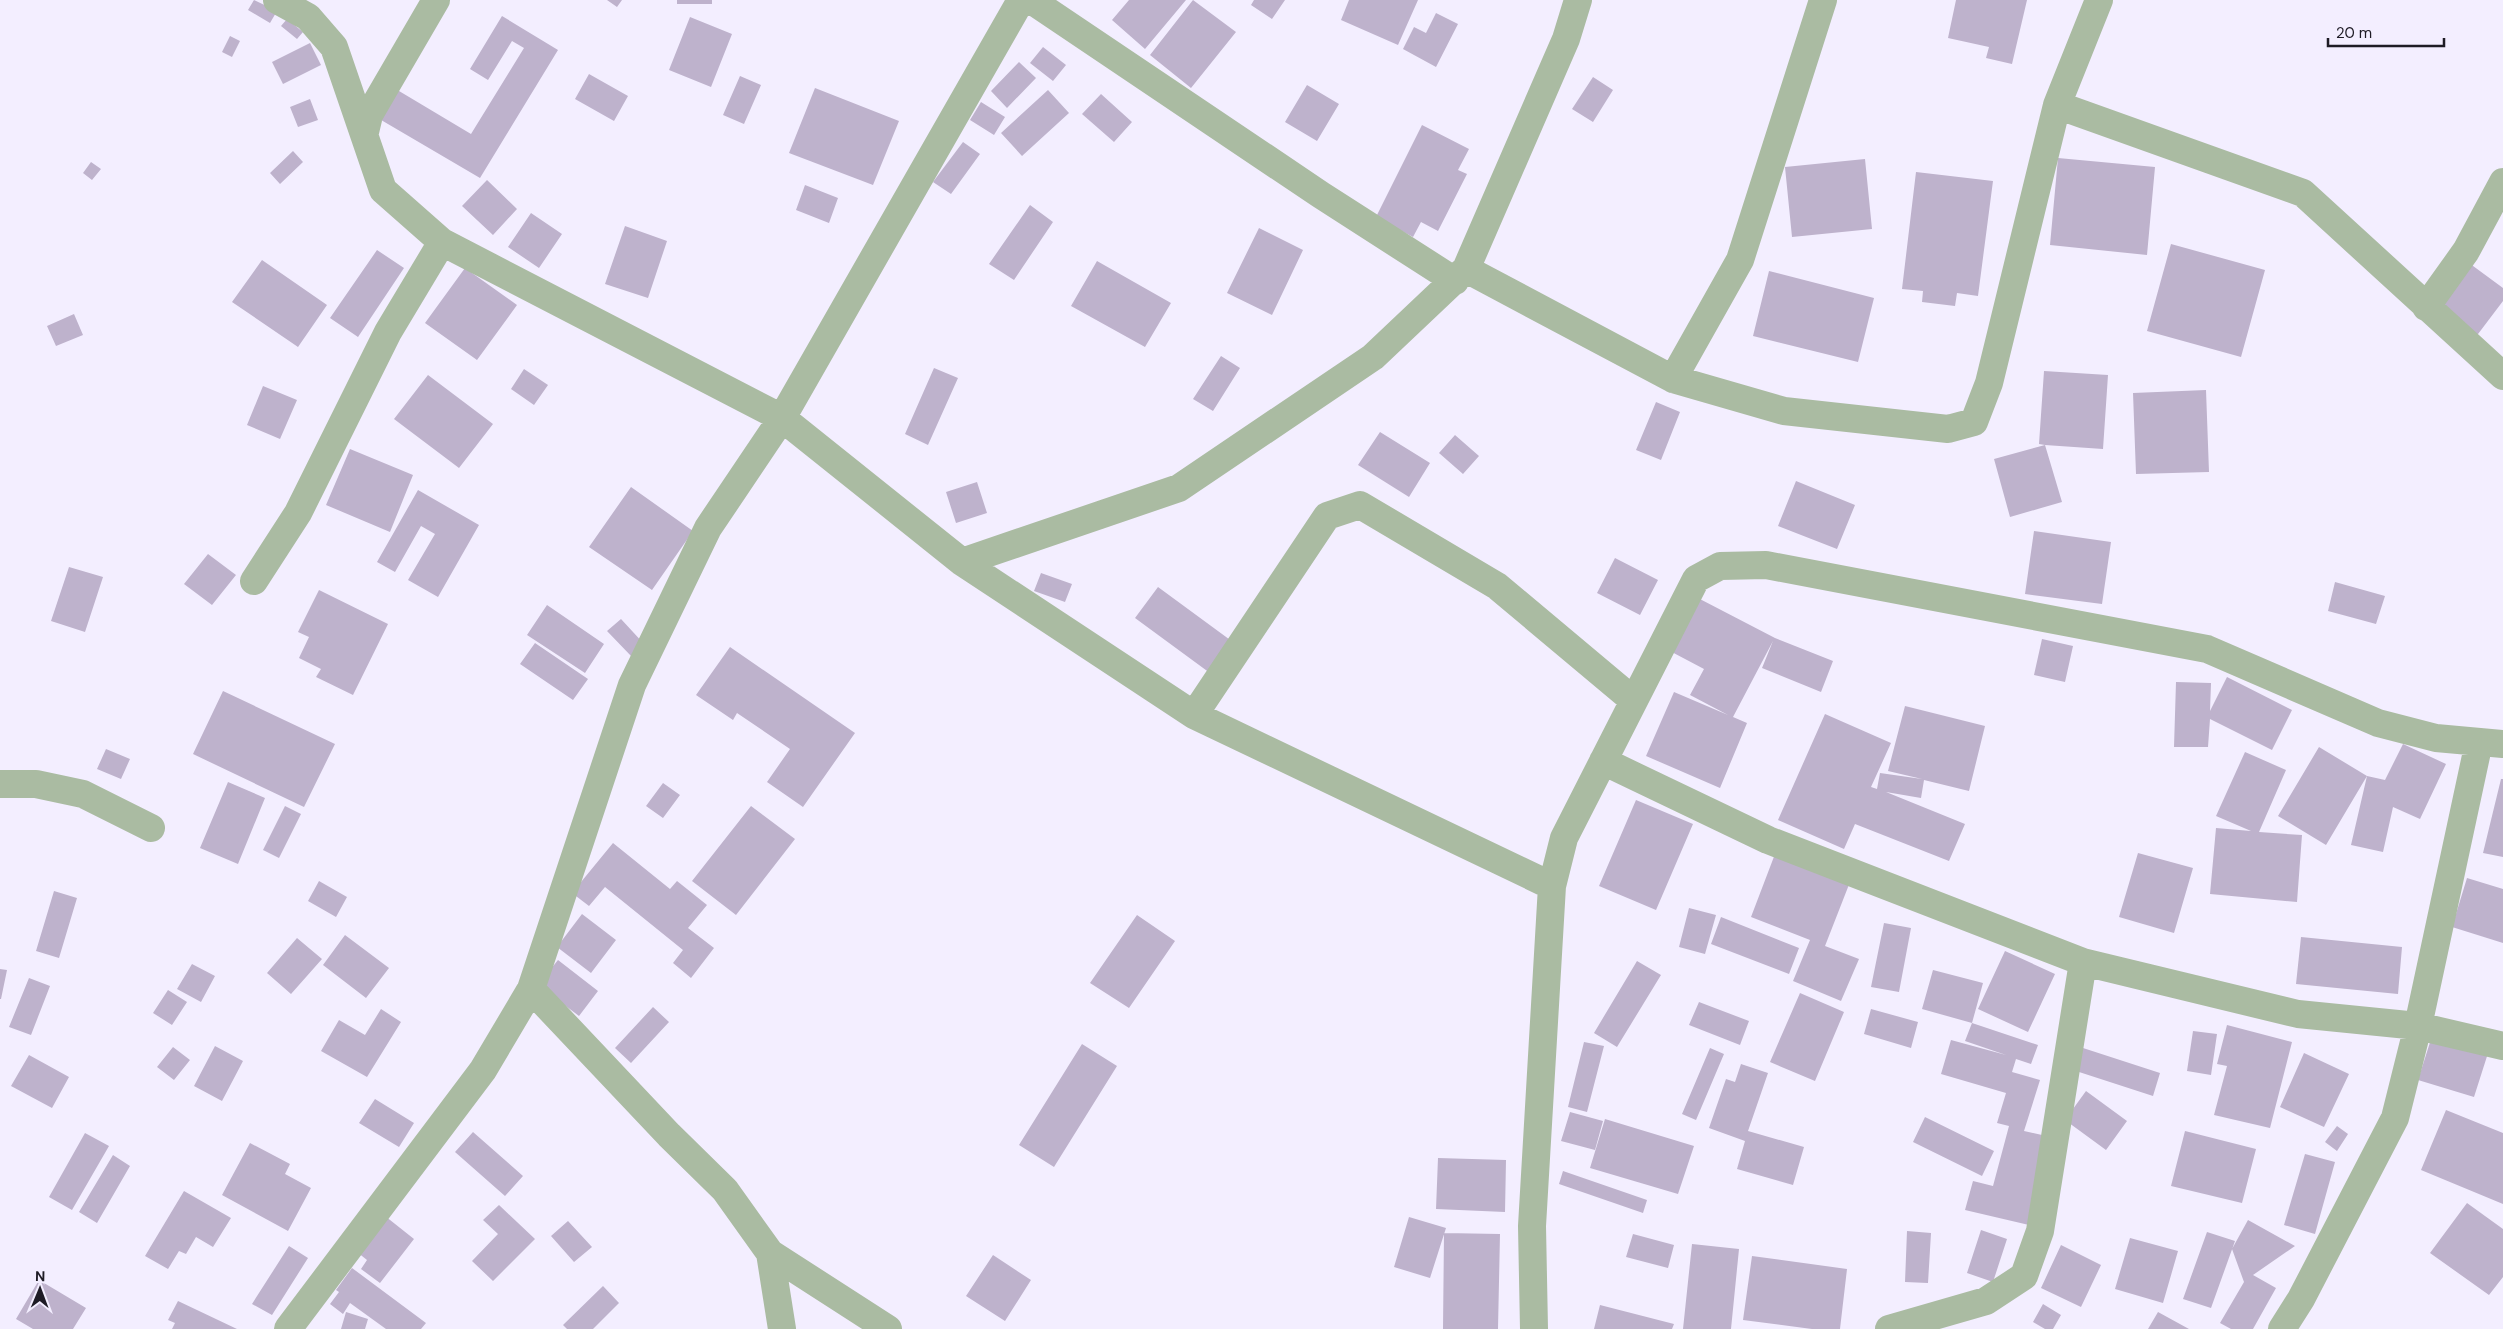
<svg xmlns="http://www.w3.org/2000/svg" width="2503" height="1329" viewBox="0 0 2503 1329" font-family="'DM Sans',sans-serif">
<rect width="100%" height="100%" fill="#f3eeff"/>
<path fill="#beb2cc" d="M 254,0 L 277,11 L 270,23 L 248,10 Z
M 607,0 L 622,0 L 617,7 Z
M 677,0 L 712,0 L 712,4 L 677,4 Z
M 1129,0 L 1186,0 L 1145,49 L 1112,20 Z
M 1193,0 L 1236,32 L 1191,88 L 1150,55 Z
M 1254,0 L 1285,0 L 1272,19 L 1251,5 Z
M 1349,0 L 1418,0 L 1398,45 L 1341,20 Z
M 1956,0 L 2027,0 L 2012,64 L 1986,58 L 1989,47 L 1948,38 Z
M 1436,13 L 1458,24 L 1436,67 L 1403,49 L 1414,27 L 1426,33 Z
M 502,16 L 558,50 L 480,178 L 376,117 L 394,88 L 471,134 L 524,48 L 512,41 L 488,80 L 470,69 Z
M 690,17 L 732,34 L 711,87 L 669,70 Z
M 287,19 L 303,32 L 297,39 L 281,26 Z
M 230,36 L 240,41 L 232,57 L 222,52 Z
M 310,43 L 321,65 L 283,84 L 272,62 Z
M 1043,47 L 1066,65 L 1053,81 L 1030,63 Z
M 1019,62 L 1036,78 L 1007,108 L 991,91 Z
M 589,74 L 628,96 L 614,121 L 575,99 Z
M 740,76 L 761,85 L 744,124 L 723,115 Z
M 1593,77 L 1613,90 L 1593,122 L 1572,109 Z
M 1307,85 L 1339,104 L 1317,141 L 1285,122 Z
M 815,88 L 899,121 L 873,185 L 789,153 Z
M 1048,90 L 1069,113 L 1022,156 L 1001,133 Z
M 1101,94 L 1132,122 L 1114,142 L 1082,114 Z
M 310,99 L 318,120 L 298,127 L 290,107 Z
M 981,102 L 1005,117 L 994,135 L 970,120 Z
M 1422,125 L 1469,149 L 1458,170 L 1467,174 L 1438,231 L 1421,222 L 1413,237 L 1376,217 Z
M 963,142 L 980,154 L 951,194 L 933,182 Z
M 293,151 L 303,162 L 280,184 L 270,173 Z
M 2058,158 L 2155,167 L 2147,255 L 2050,245 Z
M 1865,159 L 1872,229 L 1792,237 L 1785,167 Z
M 91,162 L 101,169 L 92,180 L 83,173 Z
M 1916,172 L 1993,181 L 1978,296 L 1957,293 L 1955,306 L 1922,302 L 1923,291 L 1902,289 Z
M 487,180 L 517,209 L 493,235 L 462,206 Z
M 805,185 L 838,198 L 829,223 L 796,210 Z
M 1030,205 L 1053,222 L 1014,280 L 989,264 Z
M 531,213 L 562,234 L 539,268 L 508,247 Z
M 625,226 L 667,241 L 648,298 L 605,284 Z
M 1259,228 L 1303,250 L 1272,315 L 1227,293 Z
M 2171,244 L 2265,270 L 2241,357 L 2147,331 Z
M 377,250 L 404,268 L 358,337 L 330,318 Z
M 262,260 L 327,305 L 298,347 L 232,302 Z
M 1097,261 L 1171,303 L 1145,347 L 1071,306 Z
M 2469,263 L 2503,288 L 2503,301 L 2475,338 L 2435,308 Z
M 465,268 L 517,305 L 477,360 L 425,323 Z
M 1769,271 L 1874,298 L 1858,362 L 1753,336 Z
M 74,314 L 83,335 L 56,346 L 47,326 Z
M 1221,356 L 1240,368 L 1213,411 L 1193,399 Z
M 934,368 L 958,378 L 928,445 L 905,434 Z
M 524,369 L 548,385 L 534,405 L 511,389 Z
M 2044,371 L 2108,375 L 2103,449 L 2045,445 L 2062,502 L 2010,517 L 1994,459 L 2045,445 L 2039,444 Z
M 428,375 L 493,424 L 459,468 L 394,419 Z
M 263,386 L 297,400 L 280,439 L 247,425 Z
M 2206,390 L 2209,472 L 2136,474 L 2133,393 Z
M 1656,402 L 1680,412 L 1661,460 L 1636,450 Z
M 1380,432 L 1430,463 L 1409,497 L 1358,465 Z
M 1455,435 L 1479,456 L 1463,474 L 1439,453 Z
M 350,449 L 413,475 L 390,532 L 326,505 Z
M 1796,481 L 1855,505 L 1837,549 L 1778,526 Z
M 977,482 L 987,513 L 956,523 L 946,492 Z
M 631,487 L 693,531 L 652,590 L 589,547 Z
M 418,490 L 479,525 L 438,597 L 408,580 L 435,534 L 421,526 L 395,572 L 377,562 Z
M 2034,531 L 2111,542 L 2102,604 L 2025,594 Z
M 208,554 L 236,575 L 212,605 L 184,584 Z
M 1615,558 L 1658,580 L 1640,615 L 1597,593 Z
M 69,567 L 103,577 L 85,632 L 51,621 Z
M 1041,573 L 1072,584 L 1065,602 L 1034,591 Z
M 2335,582 L 2385,596 L 2376,624 L 2328,611 Z
M 1158,587 L 1237,645 L 1214,676 L 1135,618 Z
M 319,590 L 388,624 L 353,695 L 316,677 L 321,669 L 299,658 L 309,637 L 298,632 Z
M 1696,597 L 1775,638 L 1833,661 L 1821,692 L 1762,668 L 1773,641 L 1733,717 L 1747,723 L 1720,788 L 1646,756 L 1674,692 L 1728,715 L 1690,695 L 1704,669 L 1668,650 Z
M 547,605 L 604,644 L 585,673 L 527,635 Z
M 621,619 L 645,645 L 632,657 L 607,631 Z
M 2042,639 L 2073,646 L 2065,682 L 2034,675 Z
M 535,643 L 588,679 L 573,700 L 520,664 Z
M 730,647 L 855,733 L 803,807 L 767,782 L 790,749 L 737,713 L 733,720 L 696,695 Z
M 2227,677 L 2292,710 L 2272,750 L 2210,719 L 2208,747 L 2174,747 L 2176,682 L 2211,683 L 2210,711 Z
M 223,691 L 335,744 L 304,807 L 193,754 Z
M 1905,706 L 1985,726 L 1969,791 L 1924,780 L 1921,798 L 1886,792 L 1965,824 L 1949,861 L 1855,824 L 1844,849 L 1778,820 L 1825,714 L 1891,743 L 1871,787 L 1877,789 L 1880,773 L 1922,779 L 1888,771 Z
M 2403,744 L 2446,764 L 2420,819 L 2393,807 L 2383,852 L 2351,845 L 2367,776 L 2385,780 Z
M 2319,747 L 2367,776 L 2326,845 L 2278,816 Z
M 106,749 L 130,759 L 121,779 L 97,769 Z
M 2245,752 L 2286,770 L 2259,832 L 2302,835 L 2297,902 L 2210,894 L 2216,828 L 2251,831 L 2216,816 Z
M 2501,779 L 2503,779 L 2503,857 L 2483,853 Z
M 228,782 L 265,798 L 238,864 L 200,848 Z
M 663,783 L 680,795 L 663,818 L 646,806 Z
M 1636,800 L 1693,824 L 1656,910 L 1599,886 Z
M 285,806 L 301,814 L 279,858 L 263,850 Z
M 751,806 L 795,839 L 736,915 L 692,881 Z
M 613,843 L 670,889 L 677,881 L 707,905 L 688,928 L 714,948 L 691,978 L 673,963 L 683,950 L 605,887 L 589,906 L 572,893 Z
M 2138,853 L 2193,868 L 2174,933 L 2119,917 Z
M 1775,854 L 1850,882 L 1825,946 L 1859,959 L 1841,1001 L 1793,981 L 1810,940 L 1751,917 Z
M 2467,878 L 2503,889 L 2503,943 L 2452,927 Z
M 319,881 L 347,897 L 336,917 L 308,901 Z
M 54,891 L 77,898 L 59,958 L 36,951 Z
M 1689,908 L 1716,915 L 1705,954 L 1679,947 Z
M 582,914 L 616,940 L 591,973 L 557,947 Z
M 1137,915 L 1175,941 L 1129,1008 L 1090,983 Z
M 1721,917 L 1799,948 L 1789,974 L 1711,944 Z
M 1884,923 L 1911,928 L 1899,992 L 1871,987 Z
M 345,935 L 389,968 L 366,998 L 323,965 Z
M 2301,937 L 2402,947 L 2398,994 L 2296,984 Z
M 297,938 L 322,959 L 291,994 L 267,973 Z
M 2005,951 L 2055,974 L 2028,1032 L 1978,1009 Z
M 558,960 L 598,991 L 579,1016 L 538,985 Z
M 1637,961 L 1661,975 L 1617,1047 L 1594,1033 Z
M 192,964 L 215,976 L 201,1002 L 177,989 Z
M 0,969 L 7,970 L 1,999 L 0,999 Z
M 1933,970 L 1983,983 L 1972,1023 L 2038,1045 L 2031,1064 L 2016,1059 L 2012,1072 L 2040,1080 L 2024,1131 L 2051,1137 L 2029,1225 L 1965,1210 L 1973,1181 L 1993,1186 L 2009,1126 L 1997,1123 L 2006,1093 L 1941,1074 L 1951,1040 L 2006,1055 L 1965,1041 L 1972,1023 L 1922,1009 Z
M 29,978 L 50,986 L 31,1035 L 9,1027 Z
M 168,990 L 187,1002 L 172,1025 L 153,1013 Z
M 1800,993 L 1844,1012 L 1815,1081 L 1770,1062 Z
M 1699,1002 L 1749,1021 L 1740,1045 L 1689,1025 Z
M 653,1007 L 669,1022 L 631,1063 L 615,1048 Z
M 381,1009 L 401,1022 L 367,1077 L 321,1051 L 339,1020 L 365,1035 Z
M 1871,1009 L 1918,1022 L 1911,1048 L 1864,1034 Z
M 2227,1025 L 2292,1042 L 2270,1128 L 2214,1115 L 2227,1066 L 2217,1064 Z
M 2193,1031 L 2217,1034 L 2211,1075 L 2187,1071 Z
M 2433,1033 L 2489,1050 L 2474,1097 L 2418,1080 Z
M 1584,1042 L 1604,1046 L 1587,1112 L 1568,1107 Z
M 1082,1044 L 1117,1066 L 1054,1167 L 1019,1145 Z
M 215,1046 L 243,1061 L 222,1101 L 194,1086 Z
M 173,1047 L 190,1060 L 174,1080 L 157,1067 Z
M 1710,1048 L 1724,1054 L 1696,1120 L 1682,1114 Z
M 2083,1048 L 2160,1073 L 2153,1096 L 2076,1071 Z
M 2304,1053 L 2349,1074 L 2324,1127 L 2280,1107 Z
M 29,1055 L 69,1077 L 52,1108 L 11,1086 Z
M 1741,1064 L 1768,1073 L 1748,1131 L 1804,1147 L 1793,1185 L 1737,1169 L 1745,1141 L 1709,1128 L 1726,1079 L 1735,1082 Z
M 2086,1091 L 2127,1121 L 2106,1150 L 2065,1120 Z
M 375,1099 L 414,1123 L 399,1147 L 359,1123 Z
M 2446,1110 L 2503,1133 L 2503,1204 L 2421,1170 Z
M 1570,1112 L 1603,1121 L 1595,1150 L 1561,1141 Z
M 1925,1117 L 1994,1151 L 1982,1176 L 1913,1142 Z
M 1605,1119 L 1694,1146 L 1678,1194 L 1590,1168 Z
M 2337,1126 L 2348,1134 L 2337,1151 L 2325,1142 Z
M 2185,1131 L 2256,1149 L 2242,1203 L 2171,1186 Z
M 473,1132 L 523,1176 L 505,1196 L 455,1152 Z
M 85,1133 L 109,1146 L 72,1210 L 49,1197 Z
M 250,1143 L 290,1164 L 285,1174 L 311,1188 L 288,1231 L 222,1195 Z
M 2305,1154 L 2335,1162 L 2315,1234 L 2284,1225 Z
M 113,1155 L 130,1166 L 97,1223 L 79,1212 Z
M 1438,1158 L 1506,1160 L 1505,1212 L 1436,1209 Z
M 1563,1171 L 1647,1200 L 1643,1213 L 1559,1184 Z
M 184,1191 L 231,1218 L 213,1247 L 196,1237 L 186,1254 L 179,1251 L 168,1269 L 145,1256 Z
M 2467,1203 L 2503,1229 L 2503,1277 L 2489,1295 L 2430,1253 Z
M 499,1205 L 535,1239 L 493,1281 L 472,1261 L 498,1234 L 483,1220 Z
M 385,1216 L 414,1239 L 380,1283 L 361,1269 L 367,1260 L 357,1252 Z
M 1409,1217 L 1446,1228 L 1430,1278 L 1394,1267 Z
M 2248,1220 L 2295,1246 L 2253,1275 L 2276,1288 L 2253,1329 L 2231,1329 L 2220,1323 L 2244,1282 L 2232,1249 Z
M 568,1221 L 592,1247 L 574,1262 L 551,1236 Z
M 1981,1230 L 2007,1239 L 1993,1282 L 1967,1273 Z
M 1907,1231 L 1931,1233 L 1928,1283 L 1905,1282 Z
M 2207,1232 L 2235,1241 L 2211,1308 L 2183,1299 Z
M 1444,1233 L 1500,1234 L 1498,1329 L 1443,1329 Z
M 1633,1234 L 1674,1245 L 1668,1268 L 1626,1257 Z
M 2130,1238 L 2178,1251 L 2163,1303 L 2115,1289 Z
M 1692,1244 L 1739,1249 L 1731,1329 L 1683,1329 Z
M 2061,1245 L 2101,1265 L 2081,1307 L 2041,1288 Z
M 289,1246 L 308,1258 L 272,1315 L 252,1304 Z
M 993,1255 L 1031,1280 L 1005,1321 L 966,1296 Z
M 1752,1256 L 1847,1269 L 1840,1329 L 1812,1329 L 1743,1320 Z
M 352,1268 L 426,1323 L 421,1329 L 386,1329 L 350,1303 L 343,1314 L 330,1304 L 339,1292 L 336,1290 Z
M 39,1280 L 86,1308 L 73,1329 L 33,1329 L 16,1319 Z
M 603,1286 L 619,1303 L 593,1329 L 567,1329 L 563,1325 Z
M 178,1301 L 237,1329 L 172,1329 L 175,1323 L 168,1320 Z
M 2043,1304 L 2061,1315 L 2053,1329 L 2045,1329 L 2033,1322 Z
M 1600,1305 L 1674,1324 L 1672,1329 L 1594,1329 Z
M 346,1312 L 368,1319 L 365,1329 L 341,1329 Z
M 2158,1312 L 2189,1329 L 2148,1329 Z"/>
<g fill="none" stroke-linecap="round" stroke-linejoin="round">
<path stroke="#aabba2" stroke-width="28" d="M 277,0 L 308,17 L 334,47 L 383,190 L 442,242 L 782,418 L 962,562 L 1194,715 L 1552,886
M 1031,0 L 1321,195 L 1455,281
M 2057,105 L 2303,193 L 2503,376
M 365,132 L 369,115 L 436,0
M 1466,269 L 1673,379 L 1784,411 L 1948,429 L 1974,422 L 1989,383 L 2057,105 L 2099,0
M 2426,307 L 2466,251 L 2503,182
M 1673,379 L 1740,260 L 1823,0
M 962,562 L 1179,488 L 1373,357 L 1466,269 L 1566,39 L 1578,0
M 254,581 L 298,513 L 388,332 L 442,242
M 1194,715 L 1327,516 L 1360,505 L 1497,586 L 1633,700
M 1603,761 L 1768,840 L 2083,962 L 2298,1014 L 2418,1026 L 2503,1046
M 0,784 L 36,784 L 83,794 L 151,828
M 531,989 L 669,1135 L 725,1190 L 770,1253 L 888,1329
M 770,1253 L 782,1329
M 288,1329 L 483,1070 L 531,989 L 632,685 L 708,528 L 782,418 L 1021,0
M 1534,1329 L 1532,1226 L 1552,886 L 1564,838 L 1696,579 L 1720,566 L 1766,565 L 2207,649 L 2378,723 L 2436,738 L 2503,744
M 1889,1329 L 1986,1301 L 2024,1276 L 2040,1231 L 2083,962
M 2282,1329 L 2301,1299 L 2395,1118 L 2418,1026 L 2479,742"/>
</g>
<g transform="translate(40 1289) rotate(1)" stroke="#f3eeff" stroke-width="4" paint-order="stroke">
<path d="M0-4L9 19L0 12L-9 19Z" fill="#1e1b25"/>
<text y="-8" font-size="14" font-weight="bold" text-anchor="middle" fill="#1e1b25">N</text>
</g>
<path d="M2328 38v8h116v-8" fill="none" stroke="#1e1b25" stroke-width="2.5"/>
<text x="2336" y="38" font-size="15" fill="#1e1b25" stroke="#f3eeff" stroke-width="4" paint-order="stroke">20 m</text>
</svg>
